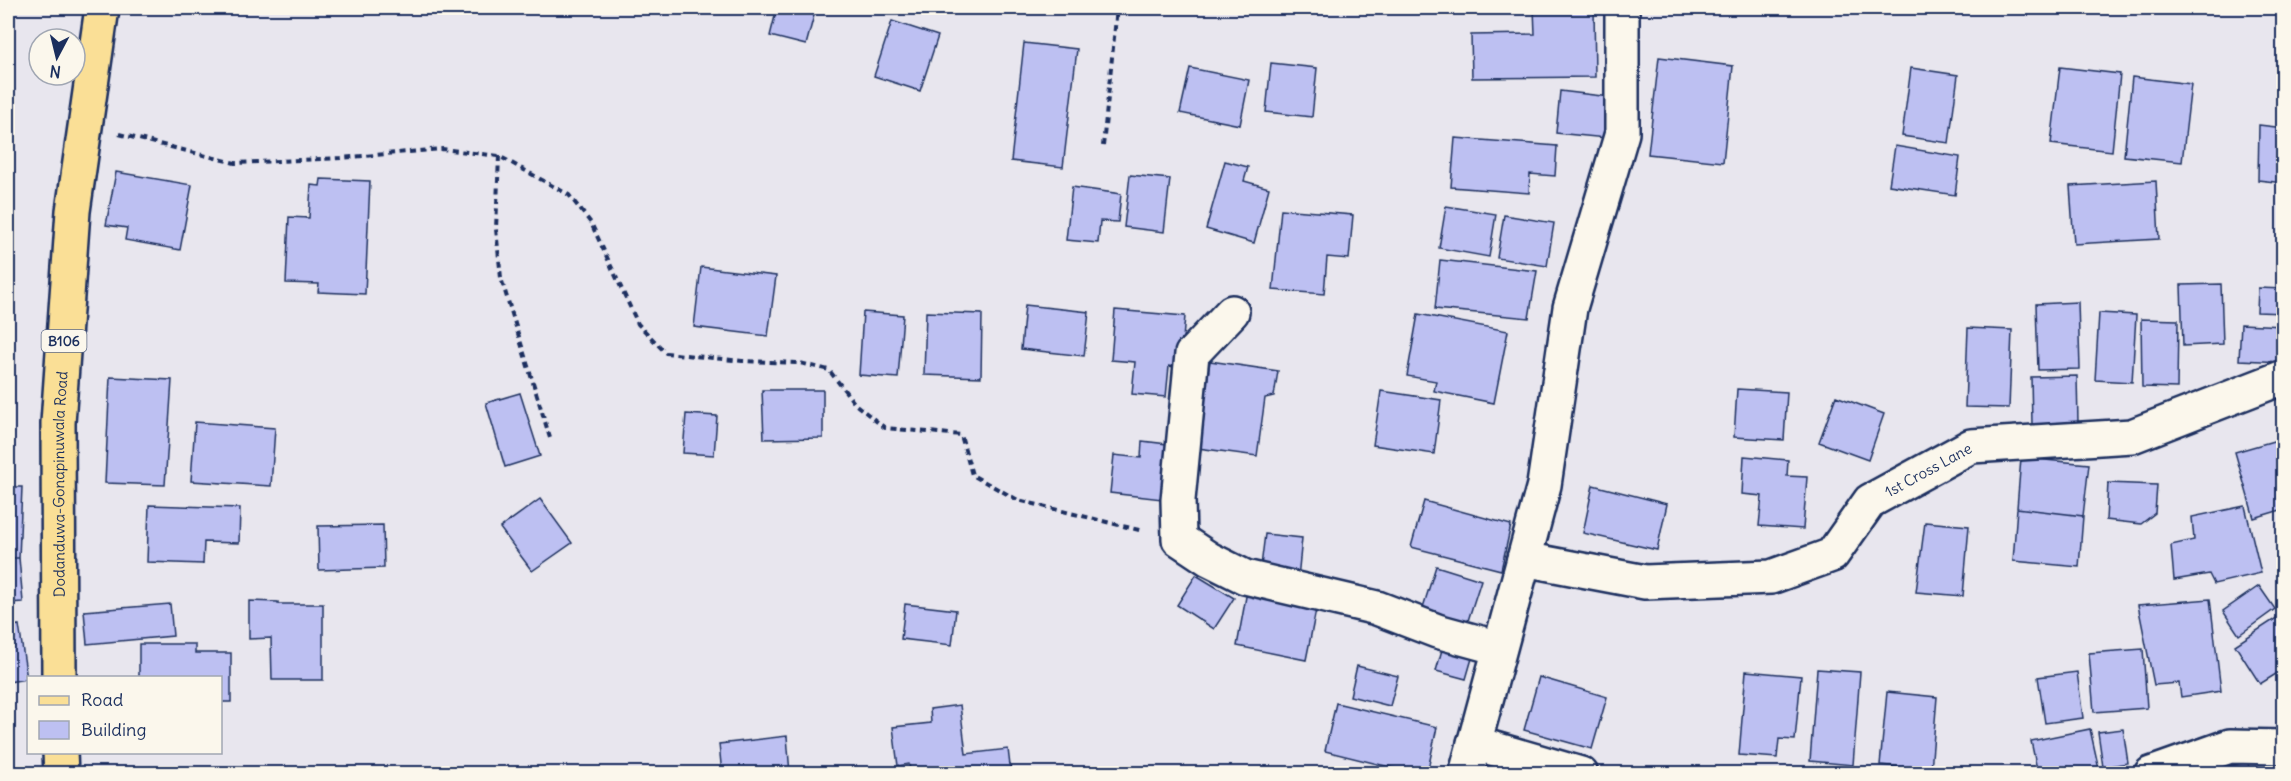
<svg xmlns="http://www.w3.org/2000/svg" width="2291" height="781" viewBox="0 0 2291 781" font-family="Delius,sans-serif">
<rect width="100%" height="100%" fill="#e8e6ee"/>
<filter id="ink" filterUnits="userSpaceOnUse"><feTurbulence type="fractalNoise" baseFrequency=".0167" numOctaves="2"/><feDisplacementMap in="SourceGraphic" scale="12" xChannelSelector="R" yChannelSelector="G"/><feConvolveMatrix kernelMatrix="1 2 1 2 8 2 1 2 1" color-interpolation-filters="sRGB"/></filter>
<g filter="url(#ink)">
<path fill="#bdc0f2" stroke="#1b2f5e" stroke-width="1.5" d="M 777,8 L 816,8 L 806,45 L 770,36 Z
M 1534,8 L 1594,8 L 1595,77 L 1472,78 L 1471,35 L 1535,34 Z
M 892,21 L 938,36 L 920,91 L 874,76 Z
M 1024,43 L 1077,49 L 1063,167 L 1011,161 Z
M 1659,57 L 1733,66 L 1723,162 L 1648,154 Z
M 1271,63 L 1317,68 L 1312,117 L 1266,112 Z
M 2060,67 L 2120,74 L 2112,151 L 2051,144 Z
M 1190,68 L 1249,80 L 1240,125 L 1180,113 Z
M 1911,68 L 1958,75 L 1949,143 L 1902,136 Z
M 2132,77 L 2191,84 L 2182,162 L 2124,156 Z
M 1560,91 L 1610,97 L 1606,138 L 1556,133 Z
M 2259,125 L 2284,128 L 2284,183 L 2258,180 Z
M 1455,138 L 1557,146 L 1555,176 L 1530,174 L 1529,193 L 1451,187 Z
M 1895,146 L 1960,157 L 1955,195 L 1889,185 Z
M 1225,161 L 1248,167 L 1244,181 L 1269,188 L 1254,243 L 1206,229 Z
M 116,172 L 192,185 L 180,250 L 125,240 L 127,228 L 106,225 Z
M 1130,175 L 1170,179 L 1164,232 L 1124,227 Z
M 321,179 L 370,181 L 365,294 L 318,292 L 319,284 L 286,283 L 289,217 L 309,218 L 311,185 L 320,186 Z
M 2156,181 L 2159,239 L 2074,244 L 2070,186 Z
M 1072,187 L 1121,194 L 1118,222 L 1100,221 L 1098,243 L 1066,240 Z
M 1446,206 L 1496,214 L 1489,257 L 1439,248 Z
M 1281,209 L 1353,215 L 1349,259 L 1327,257 L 1324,294 L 1273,290 Z
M 1504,215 L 1554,223 L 1547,266 L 1497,258 Z
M 1440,260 L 1537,271 L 1529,318 L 1435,309 Z
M 701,267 L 776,276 L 768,336 L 694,327 Z
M 2221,284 L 2223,344 L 2183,346 L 2181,285 Z
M 2258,288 L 2284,289 L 2284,313 L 2257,312 Z
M 2078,302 L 2080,369 L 2038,370 L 2036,304 Z
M 1025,305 L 1089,312 L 1084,356 L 1021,349 Z
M 1115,310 L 1185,316 L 1182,350 L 1176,349 L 1174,367 L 1169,366 L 1166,397 L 1132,394 L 1135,362 L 1111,360 Z
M 863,312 L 903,315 L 898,378 L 859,375 Z
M 926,312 L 982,314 L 981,377 L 924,375 Z
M 2099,313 L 2136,315 L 2132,382 L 2095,380 Z
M 1418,314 L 1508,331 L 1494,403 L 1434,391 L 1436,381 L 1407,376 Z
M 2141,319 L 2178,320 L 2177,388 L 2142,387 Z
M 2241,324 L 2284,326 L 2284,362 L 2239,360 Z
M 1968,328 L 2012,330 L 2009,408 L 1965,407 Z
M 1210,361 L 1278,371 L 1274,396 L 1265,398 L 1257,456 L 1198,448 Z
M 2077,376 L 2078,423 L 2032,424 L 2031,377 Z
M 110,377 L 172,380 L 165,485 L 105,483 Z
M 1737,389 L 1787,392 L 1784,440 L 1734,437 Z
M 762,390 L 823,390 L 823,438 L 764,439 Z
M 1381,391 L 1441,400 L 1434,454 L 1373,445 Z
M 520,393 L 540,456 L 505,467 L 486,403 Z
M 1836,396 L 1884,414 L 1868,460 L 1819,442 Z
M 686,414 L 717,416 L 714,455 L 683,453 Z
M 195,422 L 275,428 L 271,486 L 191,481 Z
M 2284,438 L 2284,509 L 2254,518 L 2235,452 Z
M 1142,441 L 1167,444 L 1162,499 L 1110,493 L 1114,455 L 1141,458 Z
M 1744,456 L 1788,460 L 1787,476 L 1807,477 L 1803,529 L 1759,526 L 1762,496 L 1742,494 Z
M 2021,458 L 2089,464 L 2083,516 L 2017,508 Z
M 2108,483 L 2157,485 L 2155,513 L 2141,524 L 2106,520 Z
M 1593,485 L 1667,504 L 1657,550 L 1583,533 Z
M 8,487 L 22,487 L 19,558 L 8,558 Z
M 540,499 L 572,543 L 532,571 L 500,528 Z
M 1424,501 L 1511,525 L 1501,570 L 1411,547 Z
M 149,505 L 240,508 L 239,543 L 204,542 L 203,564 L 147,562 Z
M 2245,506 L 2261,573 L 2214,584 L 2209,574 L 2174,580 L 2171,545 L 2194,540 L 2192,517 Z
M 2017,508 L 2083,516 L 2079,567 L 2013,561 Z
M 1925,522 L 1969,526 L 1963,596 L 1916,592 Z
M 383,525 L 384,568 L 319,570 L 318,526 Z
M 1265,534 L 1302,538 L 1298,578 L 1260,574 Z
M 8,558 L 19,558 L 23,602 L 8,603 Z
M 1436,566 L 1481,580 L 1465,630 L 1420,617 Z
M 1196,575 L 1234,598 L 1214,629 L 1177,605 Z
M 2259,586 L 2275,609 L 2239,635 L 2223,611 Z
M 1247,591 L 1317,605 L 1306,660 L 1237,646 Z
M 2210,599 L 2221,691 L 2181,697 L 2179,683 L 2154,685 L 2138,605 Z
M 249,601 L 278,602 L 278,604 L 323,604 L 323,680 L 272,680 L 271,638 L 249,639 Z
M 170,604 L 173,636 L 87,644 L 84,611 Z
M 905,604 L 956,610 L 952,645 L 901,639 Z
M 2278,617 L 2284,626 L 2284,669 L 2260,684 L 2235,645 Z
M 19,625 L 27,679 L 8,682 L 8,627 Z
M 1445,639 L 1475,648 L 1466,679 L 1436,671 Z
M 139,644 L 195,644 L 195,653 L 231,653 L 231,702 L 220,702 L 220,678 L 139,678 Z
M 2143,649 L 2147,708 L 2094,712 L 2089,653 Z
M 1357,666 L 1398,676 L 1390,706 L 1350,696 Z
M 1817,669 L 1860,672 L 1853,765 L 1810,761 Z
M 1746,671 L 1801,676 L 1795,740 L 1779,739 L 1777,758 L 1739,755 Z
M 2077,672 L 2083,718 L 2045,723 L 2038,677 Z
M 1539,677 L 1607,697 L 1592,749 L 1524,730 Z
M 1887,692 L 1937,697 L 1931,770 L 1880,765 Z
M 1336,703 L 1437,727 L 1427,774 L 1418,774 L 1325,751 Z
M 960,705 L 966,754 L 1008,749 L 1011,774 L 911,774 L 909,764 L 898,766 L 893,727 L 931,723 L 930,709 Z
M 2090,729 L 2100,774 L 2038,774 L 2031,741 Z
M 2123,729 L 2128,763 L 2103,767 L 2098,732 Z
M 787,736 L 790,774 L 722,774 L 719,744 Z
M 2248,763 L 2250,774 L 2200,774 L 2200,772 Z"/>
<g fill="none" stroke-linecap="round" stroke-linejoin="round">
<defs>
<g id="minor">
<path d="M 1232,312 L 1192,354 L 1178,500 L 1179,539 L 1209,559 L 1245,577 L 1377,608 L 1437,631 L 1499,648"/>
<path id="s1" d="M 1524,559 L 1645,582 L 1771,577 L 1832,555 L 1870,501 L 1971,446 L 2132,436 L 2284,377"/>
<path d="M 1474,743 L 1581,774"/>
<path d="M 1466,774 L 1544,485 L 1570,308 L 1622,133 L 1622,8"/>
<path d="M 2151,774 L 2230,746 L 2284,747"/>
</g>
<g id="primary">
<path id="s2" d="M 59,678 L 58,423 L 73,211 L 102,8"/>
<path d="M 60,752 L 61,774"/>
</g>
</defs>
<use href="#minor" stroke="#1b2f5e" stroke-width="38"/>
<use href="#primary" stroke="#1b2f5e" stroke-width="38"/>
<path stroke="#1b2f5e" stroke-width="4" stroke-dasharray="6 4.5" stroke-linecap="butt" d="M 941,13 L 944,8
M 119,134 L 235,163 L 341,158 L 442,149 L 499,156 L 569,195 L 591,223 L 638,324 L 666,353 L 742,361 L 800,363 L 829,370 L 855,404 L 885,428 L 961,435 L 972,475 L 1018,500 L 1143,531
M 1103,146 L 1117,8
M 499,156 L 496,229 L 501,278 L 550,438"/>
<use href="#minor" stroke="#fbf7ec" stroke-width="33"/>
<use href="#primary" stroke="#fadf96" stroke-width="33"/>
</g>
</g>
<g text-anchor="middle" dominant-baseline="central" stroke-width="5" stroke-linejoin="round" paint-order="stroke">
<rect fill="#fbf7ec" stroke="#5e6b89" stroke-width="1.5" x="41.5" y="330" width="45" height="22" rx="4.5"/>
<g font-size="14" font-weight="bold" fill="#1b2f5e">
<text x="64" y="341">B106</text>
</g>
<g font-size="15" fill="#1b2f5e" stroke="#fbf7ec">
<text stroke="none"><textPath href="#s1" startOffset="446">1st Cross Lane</textPath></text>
<text stroke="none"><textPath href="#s2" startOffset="194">Dodanduwa-Gonapinuwala Road</textPath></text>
</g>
</g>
<rect width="2291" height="781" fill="none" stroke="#fbf7ec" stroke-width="30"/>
<rect x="15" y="15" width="2261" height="751" fill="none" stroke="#1b2f5e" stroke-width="2" filter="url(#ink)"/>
<rect x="27" y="676" width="195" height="78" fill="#fbf7ec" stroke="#a1a7b3" stroke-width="1.5"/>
<rect x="39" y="696" width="30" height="9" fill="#fadf96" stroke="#a1a7b3" stroke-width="1.5"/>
<text x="81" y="706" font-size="18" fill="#1b2f5e">Road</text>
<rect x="39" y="721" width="30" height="18" fill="#bdc0f2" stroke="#a1a7b3" stroke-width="1.5"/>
<text x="81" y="736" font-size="18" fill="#1b2f5e">Building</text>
<g transform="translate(57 57) rotate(187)"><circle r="28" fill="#fbf7ec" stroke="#a1a7b3" stroke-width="1.5"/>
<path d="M0-4.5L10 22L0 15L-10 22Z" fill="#1b2f5e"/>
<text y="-9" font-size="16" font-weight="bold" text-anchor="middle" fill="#1b2f5e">N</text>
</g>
</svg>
